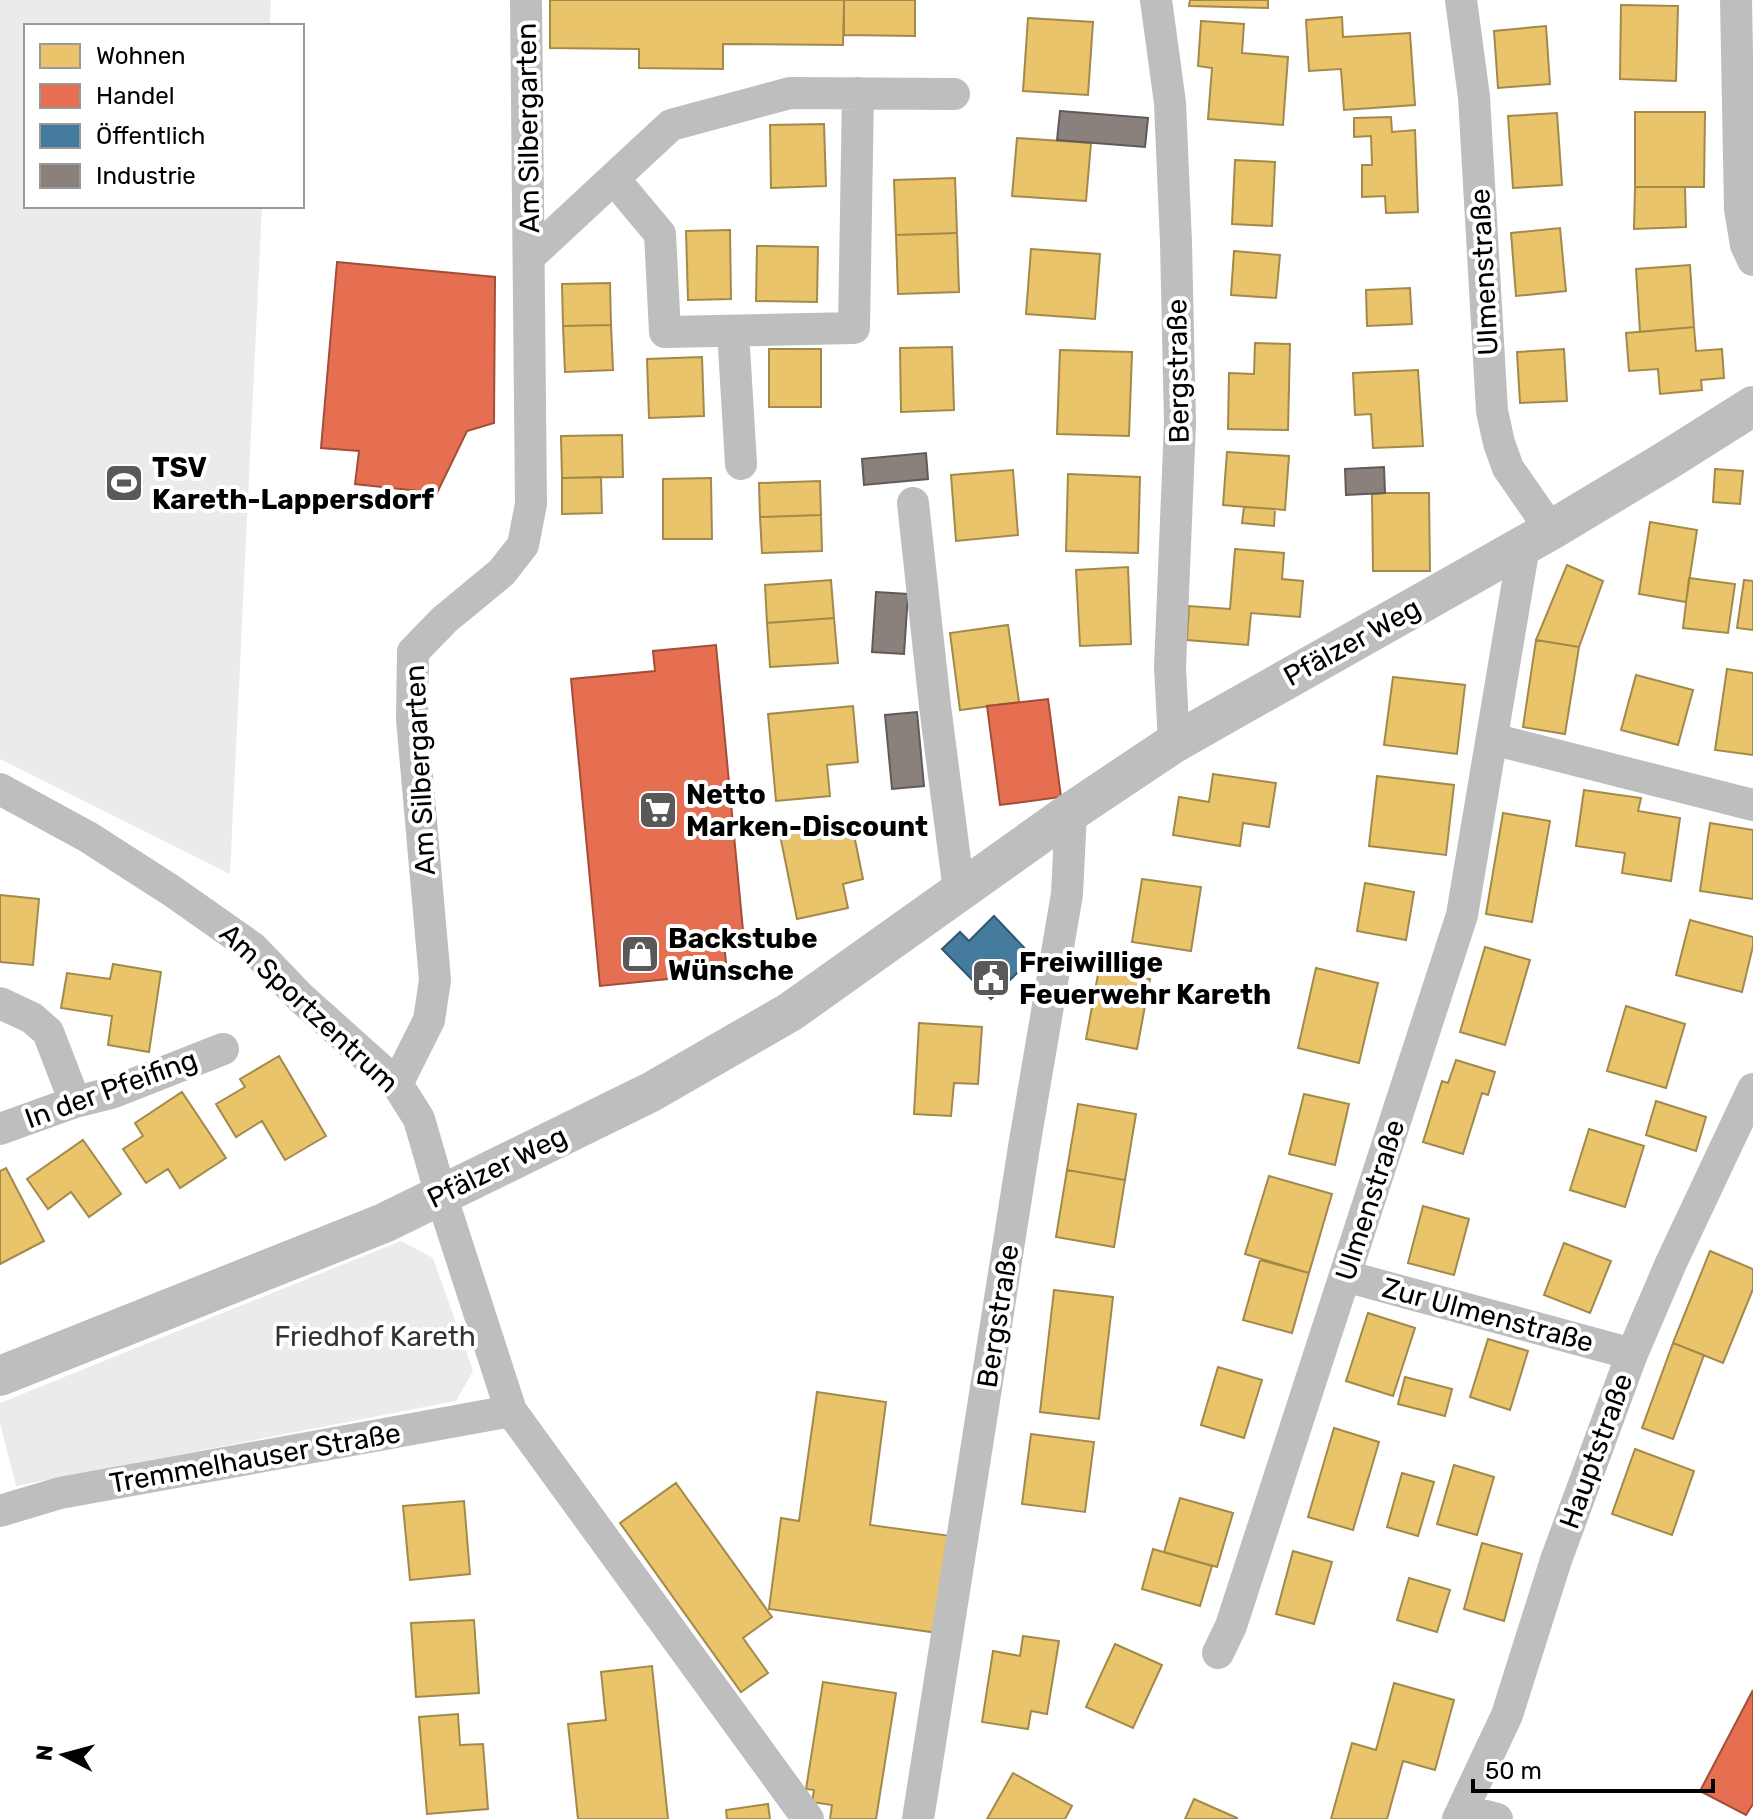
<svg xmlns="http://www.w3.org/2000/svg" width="1753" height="1819" viewBox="0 0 1753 1819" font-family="Rubik,sans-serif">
<rect width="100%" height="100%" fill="#fff"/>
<path fill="#ebebeb" d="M 0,0 L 271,0 L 270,26 L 26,26 L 26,206 L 262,206 L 230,874 L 0,759 Z
M 401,1241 L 433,1258 L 473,1371 L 456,1401 L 16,1486 L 0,1423 L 0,1403 Z"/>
<path fill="#e9c46a" stroke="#a3894a" stroke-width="2" d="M 550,0 L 844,0 L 843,45 L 723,44 L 723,69 L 639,68 L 639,49 L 550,48 Z
M 844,0 L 915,0 L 915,36 L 844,35 Z
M 1190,0 L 1268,0 L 1268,8 L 1189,6 Z
M 1621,5 L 1678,6 L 1676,81 L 1620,79 Z
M 1342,17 L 1343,37 L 1410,33 L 1415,105 L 1344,110 L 1341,69 L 1309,71 L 1306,20 Z
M 1028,18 L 1093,22 L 1088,95 L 1023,91 Z
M 1201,21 L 1244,24 L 1242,53 L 1288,57 L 1283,125 L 1208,119 L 1212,68 L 1198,66 Z
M 1546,26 L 1550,84 L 1498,88 L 1494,31 Z
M 1635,112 L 1705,112 L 1704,187 L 1635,187 Z
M 1557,113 L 1562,185 L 1513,188 L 1508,116 Z
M 1391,117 L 1392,132 L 1415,130 L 1418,212 L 1386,213 L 1385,196 L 1362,197 L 1362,165 L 1372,165 L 1371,136 L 1354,137 L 1354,118 Z
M 824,124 L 826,186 L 771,188 L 770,125 Z
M 1017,138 L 1091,143 L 1086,201 L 1012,196 Z
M 1235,160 L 1275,162 L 1272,226 L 1232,224 Z
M 955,178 L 957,233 L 896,235 L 894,180 Z
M 1635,187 L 1685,187 L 1686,227 L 1634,229 Z
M 1560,228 L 1566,291 L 1516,296 L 1511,233 Z
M 730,230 L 731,299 L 688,300 L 686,231 Z
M 957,233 L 959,292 L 898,294 L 896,235 Z
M 757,246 L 818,247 L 817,302 L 756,301 Z
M 1031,249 L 1100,254 L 1095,319 L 1026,314 Z
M 1234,251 L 1280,255 L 1276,298 L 1231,295 Z
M 1690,265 L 1694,327 L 1640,332 L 1636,269 Z
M 610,283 L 611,325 L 563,326 L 562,284 Z
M 1410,288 L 1412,324 L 1367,326 L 1366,290 Z
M 611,325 L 613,370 L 565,372 L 563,326 Z
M 1694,327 L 1696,351 L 1722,349 L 1724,378 L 1701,380 L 1702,390 L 1660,394 L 1658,369 L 1629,371 L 1626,333 Z
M 1255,343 L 1290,344 L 1288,430 L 1228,429 L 1229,373 L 1254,374 Z
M 952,347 L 954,410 L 901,412 L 900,348 Z
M 769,349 L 821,349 L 821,407 L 769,407 Z
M 1564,349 L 1567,401 L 1520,403 L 1517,352 Z
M 1060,350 L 1132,352 L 1129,436 L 1057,434 Z
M 702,357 L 704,416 L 649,418 L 647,359 Z
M 1418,370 L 1423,446 L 1373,448 L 1371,414 L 1355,415 L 1353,373 Z
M 622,435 L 623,477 L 562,478 L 561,436 Z
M 1227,452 L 1289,456 L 1285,510 L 1223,505 Z
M 1715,469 L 1743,471 L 1740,504 L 1713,502 Z
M 1013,470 L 1018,535 L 956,541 L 951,475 Z
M 1068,474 L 1140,477 L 1138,553 L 1066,551 Z
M 601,477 L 602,513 L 562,514 L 562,478 Z
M 711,478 L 712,539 L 663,539 L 663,479 Z
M 820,481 L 821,515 L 760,517 L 759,483 Z
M 1385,493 L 1429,493 L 1430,571 L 1373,571 L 1372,494 Z
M 1244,507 L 1275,509 L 1274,526 L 1242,523 Z
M 821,515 L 822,551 L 762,553 L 760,517 Z
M 1650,522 L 1697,530 L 1686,602 L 1639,594 Z
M 1235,549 L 1284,553 L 1282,579 L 1303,581 L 1300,617 L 1251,613 L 1248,645 L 1187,640 L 1189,606 L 1230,609 Z
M 1567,565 L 1603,581 L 1579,647 L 1536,640 Z
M 1128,567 L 1131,644 L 1080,646 L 1076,570 Z
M 1689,578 L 1735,584 L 1728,633 L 1683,628 Z
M 831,580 L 834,618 L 767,623 L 765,585 Z
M 1744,580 L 1753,581 L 1753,630 L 1737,628 Z
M 834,618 L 838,663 L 770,667 L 767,623 Z
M 1008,625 L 1019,702 L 960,710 L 950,633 Z
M 1536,640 L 1579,647 L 1565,734 L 1523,727 Z
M 1727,669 L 1753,673 L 1753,755 L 1715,750 Z
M 1636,675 L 1693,690 L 1678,745 L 1621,730 Z
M 1393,677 L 1465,685 L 1457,754 L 1384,745 Z
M 853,706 L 858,762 L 827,765 L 830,796 L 776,801 L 768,714 Z
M 1213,774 L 1276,783 L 1269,827 L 1243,823 L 1240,846 L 1173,835 L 1179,797 L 1209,802 Z
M 1377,776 L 1454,785 L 1446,855 L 1369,846 Z
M 1584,790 L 1641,798 L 1638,811 L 1680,818 L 1671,881 L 1622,873 L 1625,853 L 1576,846 Z
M 1503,813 L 1550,821 L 1532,922 L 1486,914 Z
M 851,820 L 863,879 L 843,884 L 848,908 L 797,919 L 780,835 Z
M 1710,823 L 1753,830 L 1753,899 L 1700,891 Z
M 1142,879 L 1201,887 L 1191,951 L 1132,942 Z
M 1365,883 L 1414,892 L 1406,940 L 1357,931 Z
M 0,895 L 39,899 L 33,965 L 0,962 Z
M 1690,920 L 1753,937 L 1753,946 L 1742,992 L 1676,975 Z
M 1485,947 L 1530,960 L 1505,1045 L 1460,1032 Z
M 113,964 L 161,972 L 149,1052 L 108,1045 L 112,1016 L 61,1008 L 67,973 L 110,979 Z
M 1316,968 L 1378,983 L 1359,1063 L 1298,1048 Z
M 1099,969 L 1150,979 L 1137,1049 L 1086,1039 Z
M 1626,1006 L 1685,1024 L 1666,1088 L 1607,1071 Z
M 919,1023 L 982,1027 L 978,1084 L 954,1083 L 951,1116 L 914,1114 Z
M 279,1056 L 326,1136 L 285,1160 L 262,1121 L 236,1137 L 216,1104 L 245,1087 L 240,1079 Z
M 1456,1060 L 1495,1072 L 1488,1095 L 1482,1093 L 1463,1154 L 1423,1142 L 1442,1081 L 1448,1083 Z
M 182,1092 L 226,1158 L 180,1188 L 168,1169 L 146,1183 L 123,1149 L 143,1136 L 135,1123 Z
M 1304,1094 L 1349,1104 L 1335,1165 L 1289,1154 Z
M 1656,1101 L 1706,1117 L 1696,1151 L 1646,1135 Z
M 1078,1104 L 1136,1114 L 1125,1180 L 1067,1170 Z
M 1589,1129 L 1644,1146 L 1625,1207 L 1570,1190 Z
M 83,1140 L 121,1194 L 89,1217 L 71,1192 L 48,1209 L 27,1179 Z
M 6,1168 L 44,1241 L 0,1264 L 0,1171 Z
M 1067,1170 L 1125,1180 L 1114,1247 L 1056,1237 Z
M 1269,1176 L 1332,1194 L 1309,1273 L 1245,1254 Z
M 1423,1206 L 1469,1219 L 1454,1275 L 1408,1263 Z
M 1564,1243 L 1611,1261 L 1590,1313 L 1544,1295 Z
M 1710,1251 L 1753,1269 L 1753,1289 L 1723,1363 L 1673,1343 Z
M 1260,1260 L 1309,1273 L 1292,1333 L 1243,1320 Z
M 1054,1290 L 1113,1297 L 1099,1419 L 1040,1412 Z
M 1368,1313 L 1415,1328 L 1393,1396 L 1346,1381 Z
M 1488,1339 L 1528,1351 L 1510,1410 L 1470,1397 Z
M 1673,1343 L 1704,1355 L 1673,1439 L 1642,1428 Z
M 1218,1367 L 1262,1380 L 1244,1438 L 1201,1425 Z
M 1405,1377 L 1452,1389 L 1445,1416 L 1398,1404 Z
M 817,1392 L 886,1402 L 870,1525 L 951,1536 L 938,1633 L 769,1609 L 781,1518 L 799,1521 Z
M 1334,1428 L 1379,1442 L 1353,1530 L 1308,1517 Z
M 1031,1434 L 1094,1442 L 1085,1512 L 1022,1504 Z
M 1635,1449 L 1694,1471 L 1672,1535 L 1612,1514 Z
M 1454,1465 L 1494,1477 L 1477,1535 L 1437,1524 Z
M 1402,1473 L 1434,1482 L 1418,1536 L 1387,1527 Z
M 676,1483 L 772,1617 L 743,1638 L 768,1673 L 741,1692 L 620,1523 Z
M 1180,1498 L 1233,1513 L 1217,1567 L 1164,1552 Z
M 464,1501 L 470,1574 L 410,1580 L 403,1506 Z
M 1482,1543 L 1522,1554 L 1504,1621 L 1464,1609 Z
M 1153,1549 L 1212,1566 L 1200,1606 L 1142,1589 Z
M 1293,1551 L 1332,1562 L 1314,1624 L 1276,1614 Z
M 1409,1578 L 1450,1590 L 1437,1632 L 1397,1620 Z
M 474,1620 L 479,1693 L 416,1697 L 411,1623 Z
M 1023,1636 L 1059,1641 L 1047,1714 L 1031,1711 L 1028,1729 L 982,1722 L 993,1651 L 1020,1656 Z
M 1115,1644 L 1162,1665 L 1133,1728 L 1086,1707 Z
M 652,1666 L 668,1819 L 578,1819 L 568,1724 L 606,1720 L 601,1672 Z
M 823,1682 L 896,1693 L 876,1819 L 830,1819 L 832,1805 L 812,1802 L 814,1790 L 806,1789 Z
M 1394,1683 L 1454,1700 L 1435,1770 L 1403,1761 L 1387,1819 L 1331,1819 L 1352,1743 L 1376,1750 Z
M 458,1714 L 460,1745 L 483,1744 L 488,1809 L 427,1814 L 419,1717 Z
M 1013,1773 L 1072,1806 L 1065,1819 L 987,1819 Z
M 1194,1799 L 1237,1818 L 1237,1819 L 1185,1819 Z
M 768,1804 L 770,1819 L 727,1819 L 726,1810 Z"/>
<path fill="#e76f51" stroke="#a24e39" stroke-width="2" d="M 337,262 L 495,277 L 494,423 L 467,431 L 437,493 L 355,484 L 359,451 L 321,448 Z
M 716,645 L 744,941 L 724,942 L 727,973 L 600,986 L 571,679 L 655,671 L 653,651 Z
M 1048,699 L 1061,797 L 1000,805 L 987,706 Z
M 1753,1690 L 1753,1804 L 1746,1815 L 1700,1791 Z"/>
<path fill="#457b9d" stroke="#30566e" stroke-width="2" d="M 994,916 L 1033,957 L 991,999 L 942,949 L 960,932 L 969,941 Z"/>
<path fill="#8a817c" stroke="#615a57" stroke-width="2" d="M 1060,111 L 1148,118 L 1145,147 L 1057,140 Z
M 926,453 L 928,479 L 864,485 L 862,459 Z
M 1384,467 L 1385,493 L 1346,495 L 1345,469 Z
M 876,592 L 908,594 L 904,654 L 872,652 Z
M 917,712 L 924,786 L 892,789 L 885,715 Z"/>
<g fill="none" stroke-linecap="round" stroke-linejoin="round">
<path stroke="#bebebe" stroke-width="32" d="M 1156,0 L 1170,103 L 1176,243 L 1180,423 L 1170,667 L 1174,743
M 1461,0 L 1474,97 L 1492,411 L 1499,443 L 1508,468 L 1551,530
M 1736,0 L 1740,209 L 1746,245 L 1753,260
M 614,179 L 660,234 L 665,332 L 854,328 L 858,93
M 530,256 L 671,125 L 790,93 L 954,94
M 733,331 L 741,464
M 913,503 L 935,706 L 959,891
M 1492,739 L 1753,805
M 0,789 L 88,837 L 172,891 L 253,948 L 301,998 L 397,1084 L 419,1119 L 441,1195 L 511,1411 L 808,1819
M 0,1003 L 32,1018 L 48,1032 L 75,1102
M 397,1084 L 429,1020 L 435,980 L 412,719 L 413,652 L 444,620 L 502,572 L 523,545 L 531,504 L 526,0
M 0,1129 L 75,1102 L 111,1093 L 223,1049
M 1345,1276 L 1632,1354
M 0,1511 L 60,1493 L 511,1411
M 1218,1653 L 1231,1626 L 1462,915 L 1524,546
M 1463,1810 L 1497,1819
M 918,1819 L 1024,1147 L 1067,894 L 1071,812
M 1458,1819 L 1507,1715 L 1556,1560 L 1632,1354 L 1671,1263 L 1753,1089"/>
<path stroke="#bebebe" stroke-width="40" d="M 0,1376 L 384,1223 L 651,1092 L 790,1012 L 1071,812 L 1174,743 L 1551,530 L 1666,461 L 1753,406"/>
</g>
<defs>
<symbol id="stadium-square" viewBox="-11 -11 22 22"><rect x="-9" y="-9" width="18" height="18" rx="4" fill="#595959" stroke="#fff"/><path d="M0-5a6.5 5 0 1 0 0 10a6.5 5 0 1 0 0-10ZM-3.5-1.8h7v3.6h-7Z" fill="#fff"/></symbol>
<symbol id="supermarket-square" viewBox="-11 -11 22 22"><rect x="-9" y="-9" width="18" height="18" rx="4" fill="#595959" stroke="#fff"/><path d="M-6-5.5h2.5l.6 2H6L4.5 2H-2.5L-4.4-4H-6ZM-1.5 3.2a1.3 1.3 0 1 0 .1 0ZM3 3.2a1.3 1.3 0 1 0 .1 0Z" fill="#fff"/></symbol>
<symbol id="shop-square" viewBox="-11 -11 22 22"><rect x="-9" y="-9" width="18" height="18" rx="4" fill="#595959" stroke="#fff"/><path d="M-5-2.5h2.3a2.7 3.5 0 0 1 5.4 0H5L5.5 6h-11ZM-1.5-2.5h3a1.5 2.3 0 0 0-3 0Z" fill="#fff"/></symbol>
<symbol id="civic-square" viewBox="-11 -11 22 22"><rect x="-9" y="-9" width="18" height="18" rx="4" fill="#595959" stroke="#fff"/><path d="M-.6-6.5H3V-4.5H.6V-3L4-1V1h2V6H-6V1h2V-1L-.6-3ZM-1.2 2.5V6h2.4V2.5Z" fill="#fff"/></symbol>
</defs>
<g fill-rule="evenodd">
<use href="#stadium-square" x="102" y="461" width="44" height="44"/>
<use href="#supermarket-square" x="636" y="788" width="44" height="44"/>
<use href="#shop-square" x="618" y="932" width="44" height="44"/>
<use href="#civic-square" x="969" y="956" width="44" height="44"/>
</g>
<g text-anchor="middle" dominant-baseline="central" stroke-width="8" stroke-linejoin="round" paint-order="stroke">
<g font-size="28" fill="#000" stroke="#fff">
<text transform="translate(528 128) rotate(-91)">Am Silbergarten</text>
<text transform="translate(1484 272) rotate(-93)">Ulmenstraße</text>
<text transform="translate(1178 371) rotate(-91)">Bergstraße</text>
<text transform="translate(1352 642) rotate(-29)">Pfälzer Weg</text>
<text transform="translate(420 770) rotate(-93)">Am Silbergarten</text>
<text transform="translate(309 1008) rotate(43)">Am Sportzentrum</text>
<text transform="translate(111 1089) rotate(-20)">In der Pfeifing</text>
<text transform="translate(497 1167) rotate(-26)">Pfälzer Weg</text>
<text transform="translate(1370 1200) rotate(-72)">Ulmenstraße</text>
<text transform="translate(1488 1315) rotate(15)">Zur Ulmenstraße</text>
<text transform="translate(998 1316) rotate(-81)">Bergstraße</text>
<text transform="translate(1596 1451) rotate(-70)">Hauptstraße</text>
<text transform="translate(255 1458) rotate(-10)">Tremmelhauser Straße</text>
</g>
<g font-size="28" font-weight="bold" fill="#000" stroke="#fff" text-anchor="start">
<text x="152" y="467">TSV<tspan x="152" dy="32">Kareth-Lappersdorf</tspan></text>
<text x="686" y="794">Netto<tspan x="686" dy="32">Marken-Discount</tspan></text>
<text x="668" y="938">Backstube<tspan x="668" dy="32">Wünsche</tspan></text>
<text x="1019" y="962">Freiwillige<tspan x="1019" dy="32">Feuerwehr Kareth</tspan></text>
</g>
<g font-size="28" fill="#323232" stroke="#fff">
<text x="375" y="1336">Friedhof Kareth</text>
</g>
</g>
<rect x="24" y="24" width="280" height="184" fill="#ffffff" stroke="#999999" stroke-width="2"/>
<rect x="40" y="44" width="40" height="24" fill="#e9c46a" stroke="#999999" stroke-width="2"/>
<text x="96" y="64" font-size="24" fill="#000000">Wohnen</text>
<rect x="40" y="84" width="40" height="24" fill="#e76f51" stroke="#999999" stroke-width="2"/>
<text x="96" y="104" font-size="24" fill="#000000">Handel</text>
<rect x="40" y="124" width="40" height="24" fill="#457b9d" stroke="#999999" stroke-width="2"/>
<text x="96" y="144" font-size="24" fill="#000000">Öffentlich</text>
<rect x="40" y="164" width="40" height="24" fill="#8a817c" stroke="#999999" stroke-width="2"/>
<text x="96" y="184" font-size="24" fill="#000000">Industrie</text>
<g transform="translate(64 1755) rotate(276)" stroke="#ffffff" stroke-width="6" paint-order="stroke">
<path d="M0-6L14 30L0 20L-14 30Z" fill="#000000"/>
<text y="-12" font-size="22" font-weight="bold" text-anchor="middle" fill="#000000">N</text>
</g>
<path d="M1473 1779v12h240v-12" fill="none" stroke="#000000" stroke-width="4"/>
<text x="1485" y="1779" font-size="24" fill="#000000" stroke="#ffffff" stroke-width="6" paint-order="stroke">50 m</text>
</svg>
